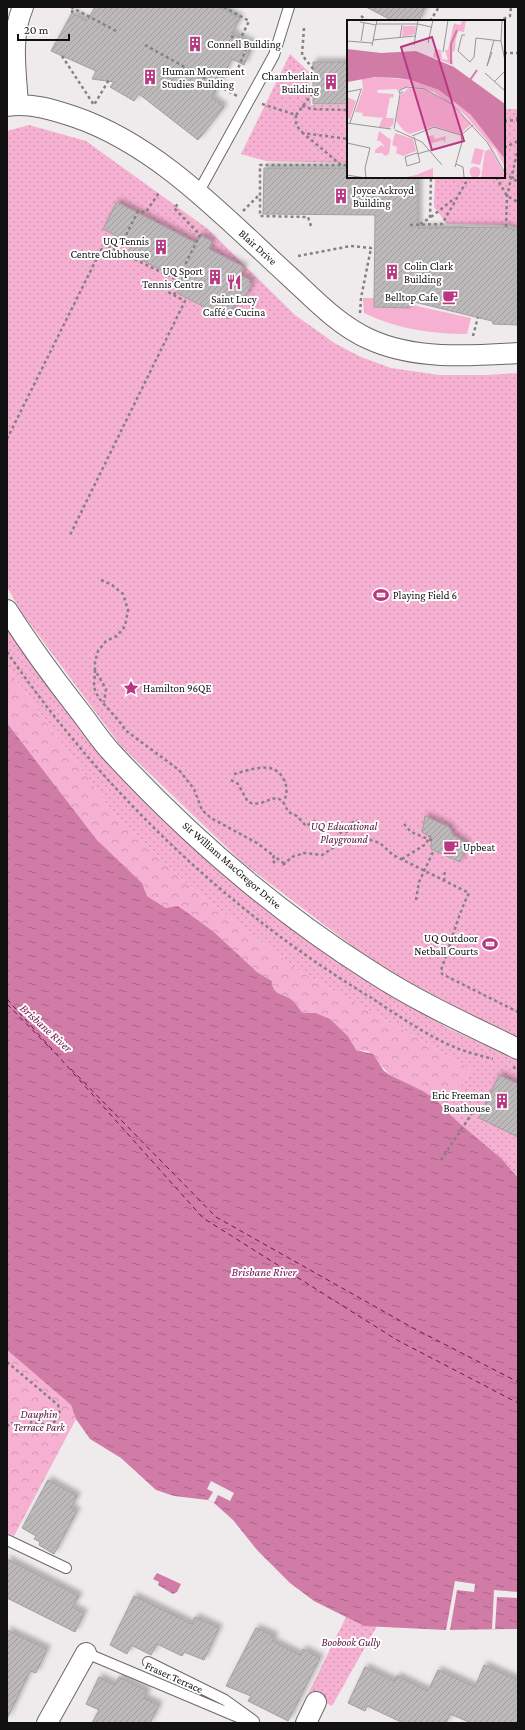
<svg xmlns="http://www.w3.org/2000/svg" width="525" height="1730" viewBox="0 0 525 1730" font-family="'Crimson Pro',serif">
<defs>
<pattern id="forest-crowns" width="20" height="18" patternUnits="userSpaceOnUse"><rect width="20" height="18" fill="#f6b0d1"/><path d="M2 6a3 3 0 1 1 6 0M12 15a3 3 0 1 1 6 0" fill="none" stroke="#d296b2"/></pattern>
<pattern id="park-dots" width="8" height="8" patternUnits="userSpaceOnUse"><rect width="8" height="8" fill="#f6b0d1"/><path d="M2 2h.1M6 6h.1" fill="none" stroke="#d296b2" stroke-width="1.8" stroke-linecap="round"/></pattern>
<pattern id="water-ripples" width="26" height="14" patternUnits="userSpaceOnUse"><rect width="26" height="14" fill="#d17ca6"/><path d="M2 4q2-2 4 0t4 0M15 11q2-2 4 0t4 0" fill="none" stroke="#a86486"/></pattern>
<pattern id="building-hatch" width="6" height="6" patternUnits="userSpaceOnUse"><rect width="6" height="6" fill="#bdb9bb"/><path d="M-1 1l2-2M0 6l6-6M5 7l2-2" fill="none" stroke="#a19ea0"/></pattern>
<filter id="shadow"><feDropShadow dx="3.5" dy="-3.5" stdDeviation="2" flood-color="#0004"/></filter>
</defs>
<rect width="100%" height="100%" fill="#efebec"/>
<path fill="#f6b0d1" d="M 363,298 L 374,298 L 374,307 L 409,308 L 412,305 L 471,318 L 467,334 C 431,334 397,329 364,313 Z"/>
<path fill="url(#forest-crowns)" d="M 7,667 L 49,726 L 115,815 L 192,888 L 298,970 L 471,1069 L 448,1111 L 423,1091 L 390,1075 L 368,1051 L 356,1050 L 348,1036 L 330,1019 L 316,1013 L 303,1013 C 299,1009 296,1003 292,1000 C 284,993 272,996 272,981 L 257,972 L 214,932 L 178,907 L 166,908 L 147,896 L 142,883 L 97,840 L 7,723 Z
M 7,1350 L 71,1405 L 76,1419 L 14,1536 L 7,1533 Z"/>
<path fill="url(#park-dots)" d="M 290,54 L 309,72 L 311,105 L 348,105 L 348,163 L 266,161 L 241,154 Z
M 504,109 L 518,109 L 518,228 L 509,225 L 447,224 L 434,207 L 435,177 L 504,177 Z
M 29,125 L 86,141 L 208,229 L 295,315 L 336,344 L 361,357 L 391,368 L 439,375 L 486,375 L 518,373 L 518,1040 L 377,965 L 243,863 L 120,745 L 22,613 L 7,587 L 7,131 Z
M 7,625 L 129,783 L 337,959 L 446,1027 L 518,1061 L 518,1178 L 502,1159 L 457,1121 L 448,1111 L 471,1069 L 298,970 L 192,888 L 115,815 L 49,726 L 7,667 Z
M 346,1617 L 364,1626 L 377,1626 L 332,1706 L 308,1694 Z"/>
<path fill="url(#water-ripples)" d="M 7,723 L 97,840 L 142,883 L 147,896 L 166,908 L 178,906 L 214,932 L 257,972 L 272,981 C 272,996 284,993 292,1000 C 296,1003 299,1009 303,1013 L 316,1013 L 330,1019 L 348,1036 L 356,1050 L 373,1054 L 384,1071 L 390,1075 L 423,1091 L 435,1099 L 457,1121 L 502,1159 L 518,1178 L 518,1629 L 446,1630 L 364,1626 L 314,1601 L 290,1583 L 257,1550 L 233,1520 L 214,1503 L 208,1500 L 174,1496 L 156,1490 L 121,1458 L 90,1439 L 76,1419 L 71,1405 L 7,1350 Z
M 157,1573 L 181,1584 L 177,1592 L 173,1594 L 158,1585 L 159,1582 L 153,1579 Z"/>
<path fill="#efebec" d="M 211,1481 L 234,1493 L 230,1501 L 218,1495 L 214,1503 L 208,1500 L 213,1492 L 207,1489 Z
M 455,1581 L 475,1584 L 474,1592 L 457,1590 L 450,1630 L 446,1630 Z
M 494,1590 L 518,1592 L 518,1598 L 497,1597 L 495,1629 L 492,1629 Z"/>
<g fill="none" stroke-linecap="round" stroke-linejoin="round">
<path stroke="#77104f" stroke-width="1" stroke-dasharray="5 4" stroke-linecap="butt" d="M 7,999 L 203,1218 L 397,1340 L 518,1403
M 7,1004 L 52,1050
M 71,1069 L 216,1217 L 413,1328 L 518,1382"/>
</g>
<path fill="url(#building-hatch)" stroke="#a29fa0" filter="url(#shadow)" d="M 95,7 L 219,7 L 240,18 L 232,33 L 253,44 L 244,65 L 232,59 L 212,98 L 224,107 L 198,140 L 139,94 L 134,101 L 110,87 L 114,82 L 92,79 L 96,71 L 51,51 L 72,13 L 87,21 Z
M 366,7 L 425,7 L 419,21 L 393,21 Z
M 313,62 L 348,62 L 348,104 L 313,104 Z
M 264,168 L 348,168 L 348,177 L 418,177 L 418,228 L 506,227 L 518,231 L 518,325 L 493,324 L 492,321 L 410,301 L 410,308 L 374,307 L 375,215 L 263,214 Z
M 117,202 L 196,243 L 200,235 L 212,241 L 209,249 L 244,267 L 240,275 L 250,280 L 249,282 L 252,283 L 245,298 L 239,296 L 228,319 L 177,293 L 183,281 L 128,253 L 132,244 L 103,229 Z
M 425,816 L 449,827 L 453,835 L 467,844 L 460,862 L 431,849 L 432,838 L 422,832 Z
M 499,1075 L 518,1084 L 518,1137 L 479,1118 Z
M 48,1480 L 77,1496 L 71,1508 L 77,1511 L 54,1554 L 39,1545 L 40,1542 L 34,1539 L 36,1536 L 22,1528 Z
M 7,1559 L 79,1596 L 72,1607 L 84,1613 L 75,1632 L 7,1598 Z
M 134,1596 L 192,1624 L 195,1617 L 219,1628 L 204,1660 L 184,1652 L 182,1656 L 157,1644 L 151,1655 L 131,1645 L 127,1654 L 110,1645 Z
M 256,1628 L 275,1636 L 272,1641 L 300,1655 L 303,1649 L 320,1658 L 288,1721 L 248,1701 L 251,1696 L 226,1686 Z
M 7,1630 L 47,1649 L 36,1673 L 30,1671 L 7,1719 Z
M 484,1665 L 518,1680 L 518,1723 L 471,1723 L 450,1714 L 446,1723 L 403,1723 L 367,1706 L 365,1711 L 348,1703 L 365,1667 L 394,1681 L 397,1676 L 428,1691 L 438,1670 L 475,1687 Z
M 99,1677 L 115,1685 L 119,1677 L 147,1691 L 144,1698 L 159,1705 L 150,1723 L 92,1723 L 99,1710 L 86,1704 Z"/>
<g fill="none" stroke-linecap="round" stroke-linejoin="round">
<defs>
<path id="lane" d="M 198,193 L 274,55 L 289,7
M 7,1540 L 66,1568
M 86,1653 L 252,1723
M 148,1662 L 225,1700 L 254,1721"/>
<path id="street" d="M 18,104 C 16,72 10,37 23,7
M 7,106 C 29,102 54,110 75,117 C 159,146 224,217 289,276 C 314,299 338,325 369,339 C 414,360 470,356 518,353
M 7,610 C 30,646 55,680 81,713 C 92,727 101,742 113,754 C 189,836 277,912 372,972 C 418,1002 469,1025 518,1049
M 47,1723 L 86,1653
M 306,1723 L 316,1702"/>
</defs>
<use href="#lane" stroke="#6c686a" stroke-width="12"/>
<use href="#street" stroke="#6c686a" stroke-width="22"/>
<path stroke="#848182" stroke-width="2.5" stroke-dasharray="3 3" stroke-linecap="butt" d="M 71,7 L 118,32
M 224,7 L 249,21 L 240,40
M 72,13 L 73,7
M 361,16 L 368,21
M 430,21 L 439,7
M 498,21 L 510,16 L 511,7
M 304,28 L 302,55 L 314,70
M 231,36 L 259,49
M 145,45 L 237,96
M 504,53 L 518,53
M 62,56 L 94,105 L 110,78
M 236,73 L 248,45
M 262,104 L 296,115 L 296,125 L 303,133
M 302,106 L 312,109 L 348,110
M 296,115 L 313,93
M 517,120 L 518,115
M 504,121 L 518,120
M 504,148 L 518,141
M 341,165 L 303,133 L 348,139
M 504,173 L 518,182
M 496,177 L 507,196 L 518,202
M 511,178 L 518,176
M 243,211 L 260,194
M 431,217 L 455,198
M 420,224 L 430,218 L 431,177
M 410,225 L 442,224 L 469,177
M 311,226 L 308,217 L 260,216 L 260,165 L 348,165
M 506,227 L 507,196 L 518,149
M 118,251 L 138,211 L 146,212 L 160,191
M 298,256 L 351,246 L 371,248 L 374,247
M 174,295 L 183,277 L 180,275 L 200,235 L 174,208 L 178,204
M 360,313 L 361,298 L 371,248
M 473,336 L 478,317
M 7,439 L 104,244 L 175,279 L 168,292 L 185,301 L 69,537
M 101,580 L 112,585 L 123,594 L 128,610 L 125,626 L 117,636 L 106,641 L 98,651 L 95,661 L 95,670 L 106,689 L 104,702
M 7,652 C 102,790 226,910 370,997 C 396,1014 430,1038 459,1049 C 470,1053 482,1056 493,1059
M 95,670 C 95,675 94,681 94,686 C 96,701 118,716 125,730 L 179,770 L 194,789 L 202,810 L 211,818 L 257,843 L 274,856
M 234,774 C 250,770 273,760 283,778 C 288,787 287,793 284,802
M 231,780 L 238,784 L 248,802 C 268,810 277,783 288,812 L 297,816 L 306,826 L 315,821 L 337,828 L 346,839
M 404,824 L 411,832 L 433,841
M 346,839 L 347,827 L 356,820 L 369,830
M 402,859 L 426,844 L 430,836
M 275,863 L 272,860 L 274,856 L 285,864
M 283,865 L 292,857 L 304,853 L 322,855 L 348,838 L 361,837 L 380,843 L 393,855 L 469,893 C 457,917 451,944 441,970 L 442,974 L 518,1012
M 444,881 L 445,869
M 416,900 L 419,882 L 434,850
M 513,1067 L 518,1070
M 441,1160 L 475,1109
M 7,1362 L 58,1405 C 65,1425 46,1426 31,1422 L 31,1427 L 21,1428 L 12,1423 L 7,1426"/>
<use href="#lane" stroke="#fff" stroke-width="10"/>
<use href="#street" stroke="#fff" stroke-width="20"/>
</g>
<defs>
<symbol id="building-bare" viewBox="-9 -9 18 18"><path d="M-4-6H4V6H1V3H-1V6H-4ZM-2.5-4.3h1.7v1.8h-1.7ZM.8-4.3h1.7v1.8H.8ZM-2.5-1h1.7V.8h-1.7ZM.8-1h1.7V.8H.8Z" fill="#b93781" stroke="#fff" stroke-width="2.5" paint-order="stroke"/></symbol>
<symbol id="restaurant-bare" viewBox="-9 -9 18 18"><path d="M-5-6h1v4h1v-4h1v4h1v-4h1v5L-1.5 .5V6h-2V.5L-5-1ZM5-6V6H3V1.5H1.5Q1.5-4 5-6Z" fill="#b93781" stroke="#fff" stroke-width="2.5" paint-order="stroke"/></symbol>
<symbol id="cafe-bare" viewBox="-9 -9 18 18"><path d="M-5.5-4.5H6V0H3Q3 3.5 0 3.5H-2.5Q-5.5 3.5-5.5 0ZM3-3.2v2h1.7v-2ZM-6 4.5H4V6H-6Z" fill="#b93781" stroke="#fff" stroke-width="2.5" paint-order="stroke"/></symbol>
<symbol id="stadium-bare" viewBox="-9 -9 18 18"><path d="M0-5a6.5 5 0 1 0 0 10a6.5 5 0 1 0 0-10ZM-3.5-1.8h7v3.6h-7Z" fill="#b93781" stroke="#fff" stroke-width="2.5" paint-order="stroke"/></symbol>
<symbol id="sight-bare" viewBox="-9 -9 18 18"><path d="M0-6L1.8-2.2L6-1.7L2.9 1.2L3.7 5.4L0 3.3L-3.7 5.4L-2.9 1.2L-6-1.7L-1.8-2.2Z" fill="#b93781" stroke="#fff" stroke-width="2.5" paint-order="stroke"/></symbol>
</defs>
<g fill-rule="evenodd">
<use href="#building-bare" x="184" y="33" width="22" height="22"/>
<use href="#building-bare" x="139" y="66" width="22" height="22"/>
<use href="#building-bare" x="320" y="71" width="22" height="22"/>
<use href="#building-bare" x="330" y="185" width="22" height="22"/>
<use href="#building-bare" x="150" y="236" width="22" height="22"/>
<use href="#building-bare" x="381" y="261" width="22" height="22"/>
<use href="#building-bare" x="204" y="266" width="22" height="22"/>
<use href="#restaurant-bare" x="223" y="271" width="22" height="22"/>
<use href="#cafe-bare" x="439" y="286" width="22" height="22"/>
<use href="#stadium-bare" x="370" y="584" width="22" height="22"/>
<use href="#sight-bare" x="120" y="677" width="22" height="22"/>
<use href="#cafe-bare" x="440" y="836" width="22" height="22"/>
<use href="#stadium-bare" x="479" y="933" width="22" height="22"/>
<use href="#building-bare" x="491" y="1090" width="22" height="22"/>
</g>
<g text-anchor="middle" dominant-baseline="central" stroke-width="4" stroke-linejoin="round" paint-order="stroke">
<g font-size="11" fill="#121111" stroke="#fff" text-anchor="start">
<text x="207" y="44">Connell Building</text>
<text x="162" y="71">Human Movement<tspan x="162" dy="13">Studies Building</tspan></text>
<text x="319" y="76" text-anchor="end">Chamberlain<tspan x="319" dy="13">Building</tspan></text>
<text x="353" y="190">Joyce Ackroyd<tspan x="353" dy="13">Building</tspan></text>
<text x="149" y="241" text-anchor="end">UQ Tennis<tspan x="149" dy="13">Centre Clubhouse</tspan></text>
<text x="404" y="266">Colin Clark<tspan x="404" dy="13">Building</tspan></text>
<text x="203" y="271" text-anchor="end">UQ Sport<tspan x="203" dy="13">Tennis Centre</tspan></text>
<text x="438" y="297" text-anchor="end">Belltop Cafe</text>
<text x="234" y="299" text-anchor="middle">Saint Lucy<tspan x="234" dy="13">Caffé e Cucina</tspan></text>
<text x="393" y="595">Playing Field 6</text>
<text x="143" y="688">Hamilton 96QE</text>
<text x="463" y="847">Upbeat</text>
<text x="478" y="938" text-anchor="end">UQ Outdoor<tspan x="478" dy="13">Netball Courts</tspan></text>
<text x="490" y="1095" text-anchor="end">Eric Freeman<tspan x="490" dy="13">Boathouse</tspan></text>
</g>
<g font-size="11" fill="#121111" stroke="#fff">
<text transform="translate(258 247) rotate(42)">Blair Drive</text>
<text transform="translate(232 865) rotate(41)">Sir William MacGregor Drive</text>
<text transform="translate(174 1677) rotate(24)">Fraser Terrace</text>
</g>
<g font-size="11" font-style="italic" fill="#590c3b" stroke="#fff">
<text x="344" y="826">UQ Educational<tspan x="344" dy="13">Playground</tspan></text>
<text x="39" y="1414">Dauphin<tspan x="39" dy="13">Terrace Park</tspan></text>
<text x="351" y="1642">Boobook Gully</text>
</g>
<g font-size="12" font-style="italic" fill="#77104f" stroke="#fff">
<text transform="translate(46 1028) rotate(42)">Brisbane River</text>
<text x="264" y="1272">Brisbane River</text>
</g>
</g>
<g transform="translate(347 20)">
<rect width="158" height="158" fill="#efebec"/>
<path d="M 32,111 L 44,120 L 42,134 L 38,136 L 35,133 L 28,133 L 28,130 L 34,125 L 38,127 L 33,121 L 30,121 ZM 128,128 L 137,130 L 133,145 L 124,143 ZM122.5 152a5.5 5.5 0 1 1 11 0a5.5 5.5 0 1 1-11 0Z" fill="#f6b0d1"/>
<path d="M 107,3 L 113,6 L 109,9 L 108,30 L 105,33 L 106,45 L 86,37 L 88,29 L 94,30 L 95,39 L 101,40 L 98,30 L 101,30 ZM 70,62 L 92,70 L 124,95 L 157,137 L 158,148 L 149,130 L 113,89 L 95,74 L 69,65 Z" fill="#f6b0d1"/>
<path d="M 116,0 L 119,0 L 117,12 L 111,11 L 109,19 L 105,18 L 108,4 L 113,5 ZM 56,6 L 69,6 L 68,14 L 55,17 ZM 31,57 L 64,60 L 70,62 L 69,65 L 95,74 L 113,89 L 142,121 L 158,151 L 140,120 L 118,95 L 87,72 L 63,66 L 50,71 L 50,69 L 30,70 L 31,73 L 47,74 L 46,78 L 43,77 L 39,98 L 47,98 L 46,105 L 42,108 L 32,107 L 35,99 L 37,98 L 15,96 L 16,93 L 8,92 L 16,69 L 15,59 ZM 61,68 L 77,70 L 104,84 L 124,104 L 113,114 L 87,106 L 63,114 L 57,111 L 49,101 L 53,76 ZM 0,77 L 9,81 L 3,99 L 0,98 ZM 48,113 L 66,119 L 69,131 L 56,136 L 49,133 L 50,127 L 45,125 ZM 86,115 L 88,119 L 99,116 L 98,123 L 96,120 L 82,124 L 80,117 ZM 143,129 L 158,155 L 158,158 L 134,158 L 138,131 ZM 86,148 L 86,158 L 55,158 L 69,155 Z" fill="#f6b0d1"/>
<path d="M 0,29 L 34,33 L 69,31 L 107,47 L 158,84 L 158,139 L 124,95 L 92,70 L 64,60 L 50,58 L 28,57 L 0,62 Z" fill="#d17ca6"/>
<path fill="none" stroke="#d17ca6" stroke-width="2" d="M 0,44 L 53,45 L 82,51 L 103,64 L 133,89 L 158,115M 104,44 L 104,24 L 110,10M 0,46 L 51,46 L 79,51M 123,60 L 130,50M 105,64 L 129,81 L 158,110"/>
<path fill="none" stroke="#979494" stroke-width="1" d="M 155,0 L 154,21 L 158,41M 13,2 L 29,5M 29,4 L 71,4 L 84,7M 118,15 L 115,15 L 111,31 L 123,42 L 127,37 L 129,18M 53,18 L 55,5M 129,18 L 154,21M 26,20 L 68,16M 0,21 L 25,23M 14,21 L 17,3M 81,23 L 86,0M 67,25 L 71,0M 25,26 L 30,0M 96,32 L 101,0M 145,32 L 140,46 L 147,20M 138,53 L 158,71M 148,61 L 158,51M 55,71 L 55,73 L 52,73 L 53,70 L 60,67 L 77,69 L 105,84 L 140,122 L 158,153M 0,72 L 15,69M 0,103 L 44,109M 3,103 L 14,70M 47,109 L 53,74M 48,110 L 75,122 L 95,145M 65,116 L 87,107 L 114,115 L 126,105M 67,117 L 73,142 L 60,146 L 58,137 L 70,133M 0,123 L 23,128 L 18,148 L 19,158M 70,134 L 84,130M 109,144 L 116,147 L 117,157M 108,147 L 115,122 L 114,115M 0,155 L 18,158"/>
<path fill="#b93781" fill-opacity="0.15" stroke="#b93781" stroke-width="2" d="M 85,17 L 117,121 L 85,130 L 54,27 Z"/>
<rect width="158" height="158" fill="none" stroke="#121111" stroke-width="2"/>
</g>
<rect width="525" height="1730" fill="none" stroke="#121111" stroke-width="16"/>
<path d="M18 34v6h51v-6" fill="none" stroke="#121111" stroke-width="2"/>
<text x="24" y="34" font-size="12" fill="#121111" stroke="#ffffff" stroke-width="3" paint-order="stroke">20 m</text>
</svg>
